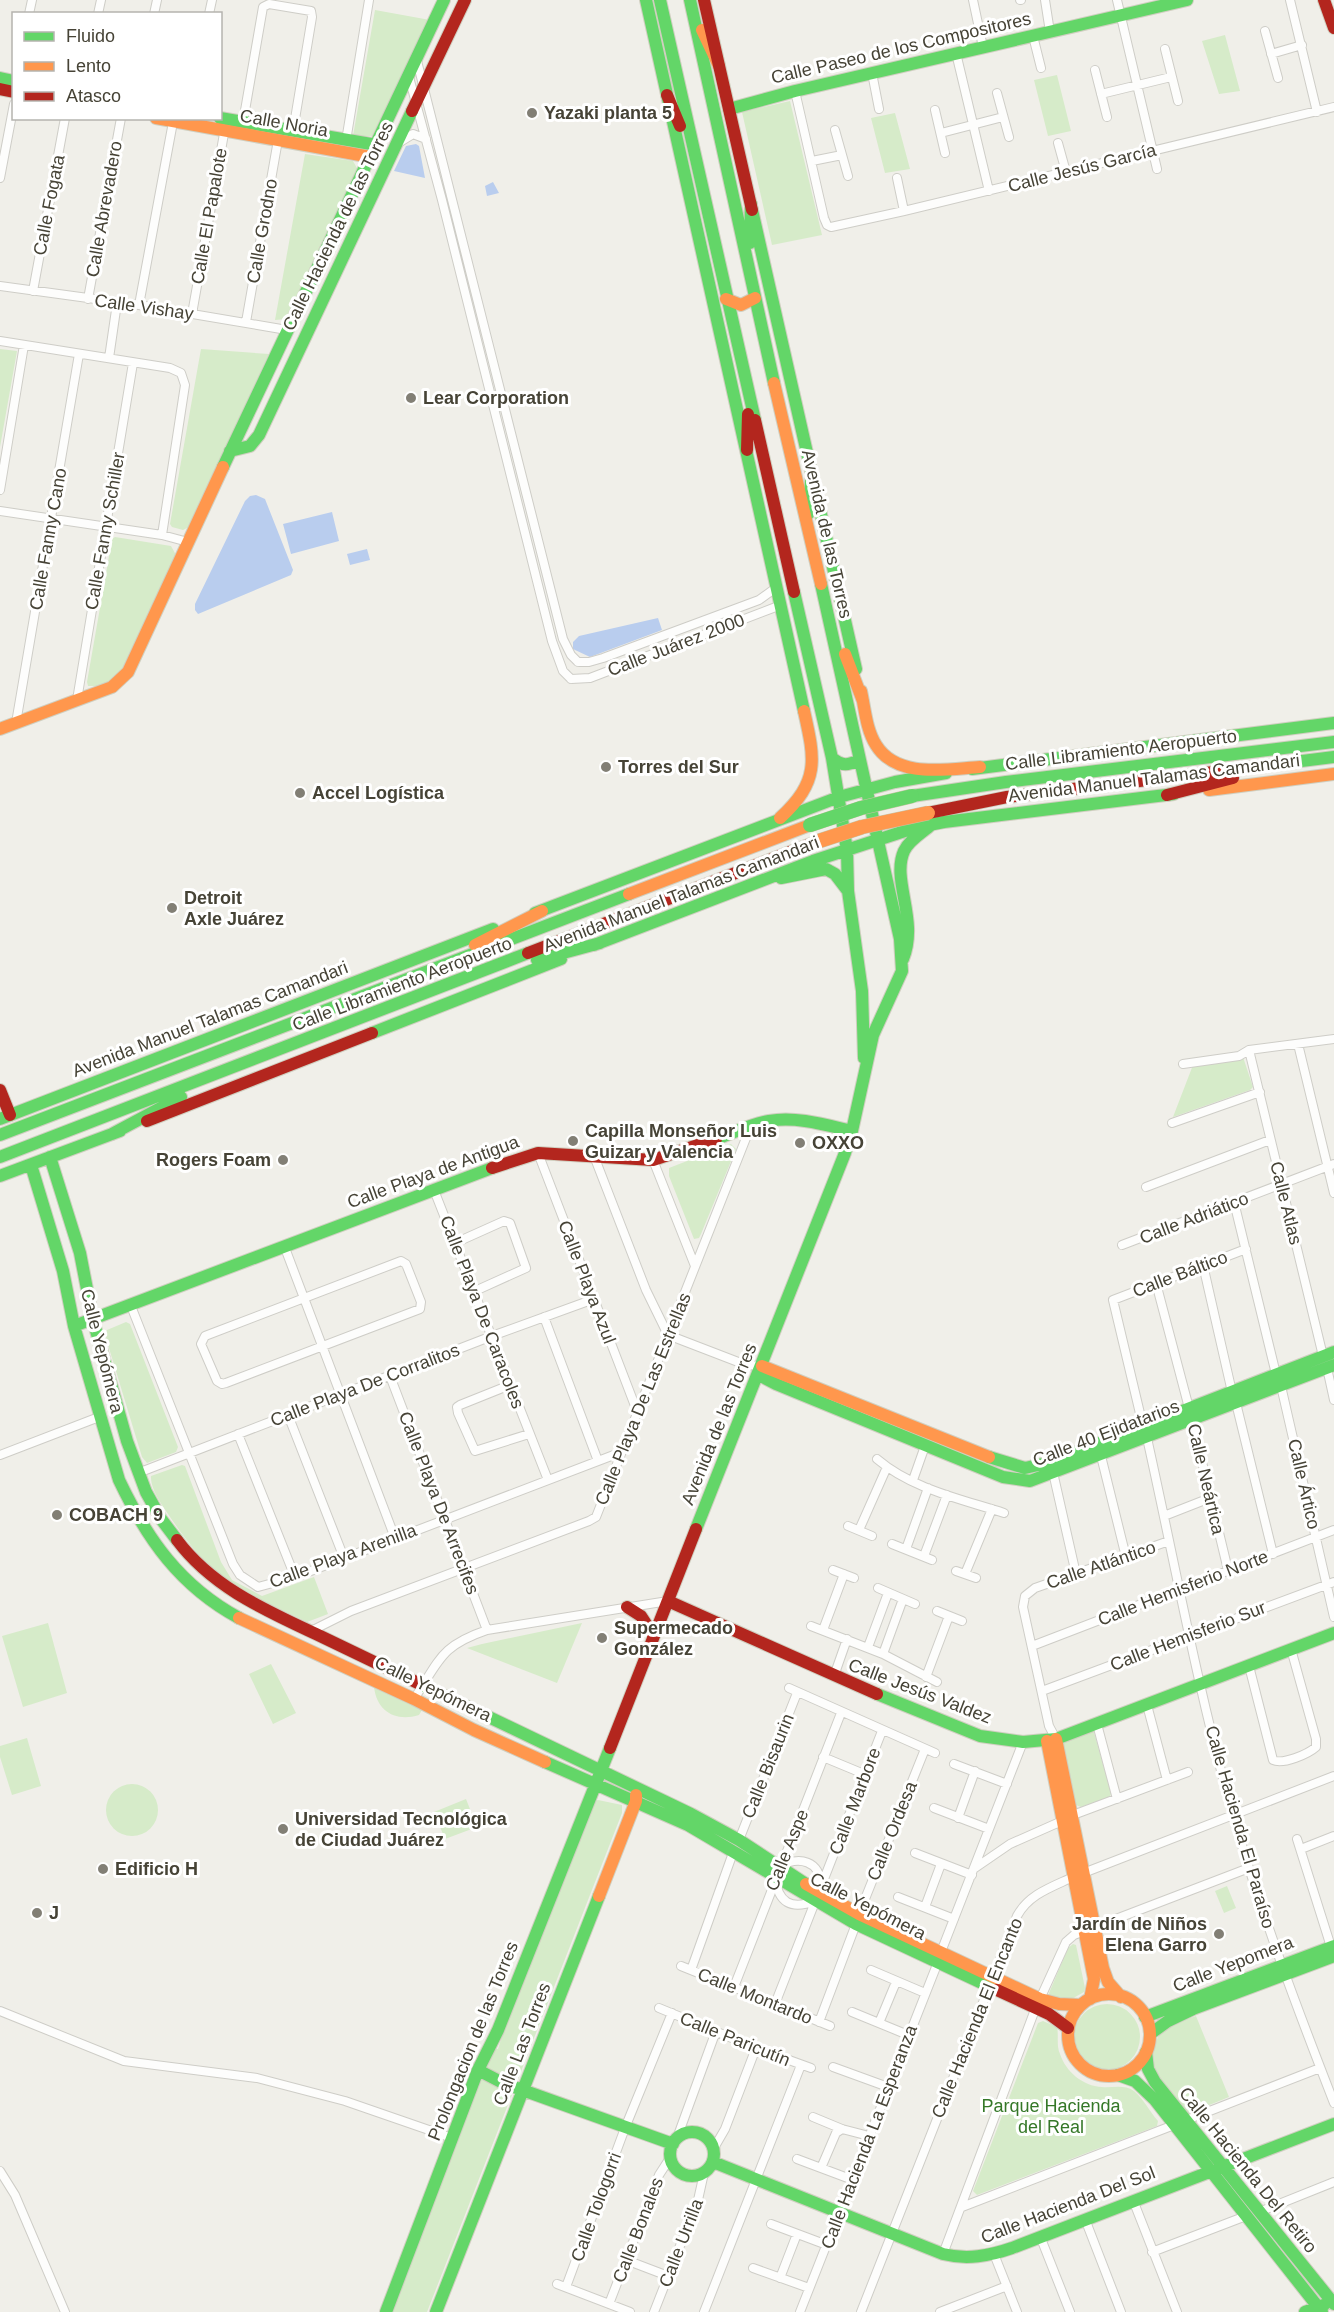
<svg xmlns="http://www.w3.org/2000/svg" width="1334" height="2312" viewBox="0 0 1334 2312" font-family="Arial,sans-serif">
<rect width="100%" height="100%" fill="#f0efe9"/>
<path fill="#d6ebc9" d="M 375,10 L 430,20 L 372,136 L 353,136 Z
M 1225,35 L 1240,91 L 1219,94 L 1202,41 Z
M 1057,75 L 1071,131 L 1048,136 L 1034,80 Z
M 790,101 L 822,235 L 772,245 L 742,112 Z
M 895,113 L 910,169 L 885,173 L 871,118 Z
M 305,154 L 353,161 L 358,170 L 287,319 L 275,320 Z
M 0,349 L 17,351 L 0,447 Z
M 201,349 L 269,354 L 189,527 L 183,530 L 172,527 L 170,524 Z
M 115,537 L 171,546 L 176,555 L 115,684 L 111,686 L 88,686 L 87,682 L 112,539 Z
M 1243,1057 L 1253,1087 L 1250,1090 L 1173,1117 L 1193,1065 Z
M 731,1144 L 736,1149 L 734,1154 L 701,1234 L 699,1238 L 694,1239 L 669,1176 L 669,1168 Z
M 126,1322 L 130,1324 L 178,1447 L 176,1452 L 147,1463 L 142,1457 L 105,1335 L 107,1330 Z
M 182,1465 L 185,1466 L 221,1562 L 232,1580 L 262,1596 L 314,1577 L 328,1614 L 307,1622 C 282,1610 256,1599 233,1584 C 206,1568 185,1539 168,1514 C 161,1504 150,1488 151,1476 Z
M 48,1623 L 67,1693 L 23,1707 L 2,1636 Z
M 582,1623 L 557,1683 L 467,1648 L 482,1644 Z
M 271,1664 L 296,1713 L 273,1724 L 249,1674 Z
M 374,1687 L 422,1710 L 419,1715 C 396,1722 377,1712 374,1687 Z
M 1089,1731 L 1094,1732 L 1111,1793 L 1110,1797 L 1081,1807 L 1076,1805 L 1063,1742 Z
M 27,1738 L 41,1786 L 12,1795 L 0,1757 L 0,1746 Z
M106 1810a26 26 0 1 1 52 0a26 26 0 1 1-52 0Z
M 466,1799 L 477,1827 L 445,1839 L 434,1812 Z
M 598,1800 L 622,1805 L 622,1813 L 427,2312 L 388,2312 L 492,2048 L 498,2049 L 516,1991 L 587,1822 L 595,1801 Z
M 1227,1886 L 1236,1908 L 1224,1913 L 1215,1891 Z
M 1073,1944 L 1076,1945 L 1085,1988 L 1084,1992 L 1068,2001 L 1050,1997 L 1049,1993 L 1068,1948 Z
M1074 2037a33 33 0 1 1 66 0a33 33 0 1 1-66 0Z
M 1196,2016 L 1229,2097 L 1187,2114 L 1152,2069 C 1153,2029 1163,2028 1196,2016 Z
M 1043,2021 L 1057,2027 C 1059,2036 1056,2045 1060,2054 C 1066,2072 1083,2086 1102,2087 C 1113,2088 1124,2084 1134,2091 C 1143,2098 1150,2112 1158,2121 L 1157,2126 L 977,2195 L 973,2191 L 1038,2023 Z"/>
<path fill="#b9cdee" d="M 416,144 L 419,146 L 425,178 L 394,171 L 406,146 Z
M 493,182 L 499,193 L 487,196 L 485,186 Z
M 256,495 L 265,499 L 293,570 L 291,575 L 198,614 L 195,610 L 195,604 L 245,501 L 250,496 Z
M 332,512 L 339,541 L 291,554 L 283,524 Z
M 367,549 L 370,560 L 350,565 L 347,554 Z
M 658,618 L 662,630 L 590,657 L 573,649 L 573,642 L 579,636 Z"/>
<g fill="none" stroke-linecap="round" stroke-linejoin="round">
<defs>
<path id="street" d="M 973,0 L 983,47
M 1020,0 L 1021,0
M 1045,0 L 1050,32
M 1117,0 L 1157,169
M 1290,0 L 1317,112
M 29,14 L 32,0
M 98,14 L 101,0
M 154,14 L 157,0
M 209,14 L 212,0
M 1265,31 L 1278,78
M 1033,36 L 1041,68
M 1165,49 L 1178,101
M 956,53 L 989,191
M 1271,54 L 1302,45
M 417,61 L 563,639 L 571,655 L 578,662
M 1095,70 L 1107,117
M 872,73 L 879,109
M 409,77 L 442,200 L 552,641 L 563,671 L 571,679
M 795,91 L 824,218 L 827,225 L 831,227 L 904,211 L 1334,107
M 997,93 L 1009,137
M 1101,94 L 1171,77
M 935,110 L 945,153
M 243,122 L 263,7 L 269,4 L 311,11 L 312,17 L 293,131
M 835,130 L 848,176
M 941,133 L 1003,117
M 346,141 L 369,0
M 400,142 L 413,134 L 426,139
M 1058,143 L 1066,172
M 812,161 L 842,155
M 0,178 L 14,104
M 897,178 L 904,211
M 0,286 L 139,305 L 287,330
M 33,291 L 65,118
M 88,299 L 121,118
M 139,305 L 173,122
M 192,314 L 225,128
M 246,322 L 278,140
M 0,341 L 170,368 L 181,373 L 185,385 L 162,535
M 109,358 L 117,303
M 0,490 L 24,345
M 0,511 L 162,535 L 188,542
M 578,662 L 589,662 L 603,658 L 759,600 L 777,587
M 571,679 L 590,678 L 781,605
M 77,700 L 133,363
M 16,723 L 79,354
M 1298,1044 L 1334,1193
M 1249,1050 L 1323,1356
M 1183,1064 L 1239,1056 L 1249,1050 L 1334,1039
M 1172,1123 L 1260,1092
M 538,1153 L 637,1411
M 594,1156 L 646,1290 L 668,1335 L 746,1365 L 762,1366
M 653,1160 L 695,1266
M 1146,1187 L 1270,1140
M 434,1190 L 548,1480
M 1234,1202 L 1276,1374
M 455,1243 L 504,1221 L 510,1223 L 526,1268 L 475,1291
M 1122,1245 L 1334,1164
M 285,1248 L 395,1538
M 401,1261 L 406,1264 L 421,1302 L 420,1309 L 226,1383 L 222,1384 L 217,1381 L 201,1344 L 205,1336 Z
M 1203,1265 L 1232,1392
M 1156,1283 L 1189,1408 L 1228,1570
M 131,1306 L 233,1564 L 240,1575 L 258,1587 L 295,1577 L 619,1453
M 544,1317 L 598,1461
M 1327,1368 L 1334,1400
M 390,1376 L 487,1630
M 510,1385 L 460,1405 L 457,1407 L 458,1413 L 475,1451 L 529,1434
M 1281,1386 L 1334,1617
M 1236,1403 L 1273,1554
M 288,1415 L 344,1558
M 1143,1426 L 1113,1300 L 1246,1249
M 238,1434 L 295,1577
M 1147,1438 C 1175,1564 1198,1691 1233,1815 C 1261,1913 1297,2008 1334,2103
M 0,1455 L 99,1417
M 1101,1456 L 1126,1557
M 877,1459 C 912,1489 961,1499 1004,1513
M 1052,1468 L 1076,1574
M 138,1473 L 492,1336 L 594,1299
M 913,1480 L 925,1446
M 1164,1516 L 1210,1498
M 848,1526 L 872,1536
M 859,1530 L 887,1467
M 892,1544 L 932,1560
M 906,1549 L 928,1488
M 924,1556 L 947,1495
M 833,1570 L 854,1578
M 956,1571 L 976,1578
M 965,1574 L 992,1509
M 878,1588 L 915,1604
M 937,1611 L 962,1621
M 811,1626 L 883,1654 L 937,1682
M 823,1630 L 844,1574
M 309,1632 L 351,1611 L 589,1521 L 596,1517 L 750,1128
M 1032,1646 L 1334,1530
M 868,1647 L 888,1593
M 883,1654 L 903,1599
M 1249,1666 L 1273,1760 C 1283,1765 1308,1754 1316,1747 L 1316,1739 L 1291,1649
M 834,1676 L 847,1639
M 926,1677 L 949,1616
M 789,1688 L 935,1753
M 1042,1691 L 1334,1582
M 414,1699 C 440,1660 440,1646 487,1630 L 668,1601
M 1147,1705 L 1167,1780
M 1097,1724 L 1117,1799
M 1056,1739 L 1049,1726 L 1023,1607 L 1025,1596 L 1035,1588 L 1169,1541
M 823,1757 L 864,1774
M 954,1764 L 1007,1784
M 934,1808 L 989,1829
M 1073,1815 L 1188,1772
M 958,1818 L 975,1771
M 1297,1839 L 1332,1950
M 739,1840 L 797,1693
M 1301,1849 L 1334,1836
M 915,1853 L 972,1875
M 780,1867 C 798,1855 822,1861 820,1886
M 975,1868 L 1010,1844 L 1062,1821
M 775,1877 C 778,1903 791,1910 815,1901
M 898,1897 L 954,1919
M 925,1907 L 941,1864
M 859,1914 L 925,1749
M 1095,1927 L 1249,1868
M 941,1952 L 1023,1742
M 681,1966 L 830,2026
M 691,1970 L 734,1850
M 871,1970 L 925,1993
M 734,1987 L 841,1713
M 1040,1999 L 1066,1942 L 1074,1935 L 1084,1931
M 775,2004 L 882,1731
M 659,2008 L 756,2048 L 811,2068
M 0,2011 L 124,2061 L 257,2078 L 345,2101 L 452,2138
M 852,2012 L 908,2035
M 819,2022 L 856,1924
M 879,2023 L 896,1982
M 833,2067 L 888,2087
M 813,2117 L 842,2129 L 869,2136
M 1184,2121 L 1320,2068
M 677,2138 L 716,2031
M 714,2148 L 725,2129 L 756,2048
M 797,2159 L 853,2180
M 821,2168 L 836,2133 L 842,2129
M 0,2171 L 15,2195 L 65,2312
M 1133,2200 L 1177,2312
M 962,2207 L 1174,2125
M 1259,2212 L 1334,2182
M 1085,2219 L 1121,2312
M 771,2224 L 827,2245
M 1040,2236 L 1070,2312
M 1152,2252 L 1246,2216
M 943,2254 L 1036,2007
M 994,2254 L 1017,2312
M 626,2260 L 668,2276
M 753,2268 L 809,2288
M 780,2278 L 797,2234
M 557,2284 L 630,2312
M 566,2287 L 625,2128 L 672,2013
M 609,2304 L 659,2175 L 670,2158
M 654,2312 L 698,2200 L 704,2173
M 704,2312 L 801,2065
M 800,2312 L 938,1962
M 861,2312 L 1017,1916 C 1029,1894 1052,1887 1073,1877 L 1334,1776
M 940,2312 L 1007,2286"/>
<path id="fast" d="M 646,0 L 804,711
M 660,0 L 755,420
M 690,0 L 774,383
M 0,78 L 14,81
M 729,109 L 795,91 L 1187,0
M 220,118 L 377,145
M 752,210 L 856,669
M 750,243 L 751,204
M 230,451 L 250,446 L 259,435 L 412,111
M 223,467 L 444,0
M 808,514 L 812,472
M 821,584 L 878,841
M 794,592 L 832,758 L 847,850
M 832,758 C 843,767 848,765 860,760
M 972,769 L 1334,723
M 1222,771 L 1334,757
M 912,796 L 1006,782 L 1334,742
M 847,850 L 848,891 L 862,991 L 864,1058
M 781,878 L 826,869 L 835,874 L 848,891
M 535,913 L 839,797 L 895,782 L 946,773
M 594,945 L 813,861 L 914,828 L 944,822 L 1174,794
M 903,959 C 919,920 891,880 904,851 C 909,840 922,833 931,825
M 537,960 L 600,943
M 372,1033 L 561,959
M 0,1119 L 493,929
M 112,1134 L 181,1097
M 0,1135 L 629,894
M 716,1139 C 733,1133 751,1124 769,1121 C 796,1116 826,1125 852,1131
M 0,1157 L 528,953
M 50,1157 L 80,1253 L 93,1320 L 127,1441 L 146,1492 L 161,1519 L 177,1540
M 31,1165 L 63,1271 L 74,1326 L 119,1480 C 147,1539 180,1586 239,1618
M 0,1176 L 120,1131
M 74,1326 L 492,1168
M 759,1375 L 776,1384 L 1003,1477 L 1030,1481 L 1334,1365
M 989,1457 L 1025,1468 L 1051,1462 L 1334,1352
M 696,1529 L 845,1153 L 852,1131 L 873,1035 L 902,971 L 900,939 L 878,841
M 420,1684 L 691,1814 L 739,1840 L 806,1884
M 877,1694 L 980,1736 L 1023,1742 L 1056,1739 L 1334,1633
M 545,1762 L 688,1825 L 856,1924 L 997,1990
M 1145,2017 L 1334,1946
M 1150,2034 L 1168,2021 L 1193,2009 L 1334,1956
M 1146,2052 L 1148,2069 L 1155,2082 L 1334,2304
M 478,2070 L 503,2083 L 673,2144
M 1118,2075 L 1135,2081 L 1155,2100 L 1322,2312
M670 2154a22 22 0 1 1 44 0a22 22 0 1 1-44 0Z
M 713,2162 L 943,2254 C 967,2260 989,2256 1012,2248 L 1334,2124
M 386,2312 L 478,2070 L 498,2030 L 610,1748
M 436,2312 L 599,1896
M 1305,2312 L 1324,2305"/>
<path id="slow" d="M 702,30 L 719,66
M 156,118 L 371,157
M 726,299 L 741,305 L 755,298
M 774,383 L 821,584
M 845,654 L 863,701
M 861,691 C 865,709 866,729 876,745 C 897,779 946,769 980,767
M 0,729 L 112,687 L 128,672 L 223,467
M 1209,790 L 1334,774
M 780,818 C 820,781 815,760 804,711
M 629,894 L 810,825
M 475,945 L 542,911
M 762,1366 L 989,1457
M 239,1618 L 414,1699 L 474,1730 L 545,1762
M 1056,1739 L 1103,1968 L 1108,1982 L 1121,1997
M 1047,1741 L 1094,1979 L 1090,1999
M 806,1884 L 859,1914 L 1040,1999 L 1059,2004 L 1081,2005
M 599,1896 L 636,1801 L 636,1795
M1068 2035a41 41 0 1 1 82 0a41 41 0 1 1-82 0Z"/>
<path id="jam" d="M 704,0 L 752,210
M 1324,0 L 1334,28
M 0,89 L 14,92
M 667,95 L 680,126
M 412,111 L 465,0
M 755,420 L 794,592
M 747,450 L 748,414
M 1167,795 L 1233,778
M 928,813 L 1007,797 L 1222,771
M 528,953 L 816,842
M 0,1090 L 10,1115
M 147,1121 L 372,1033
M 492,1168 L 538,1153 L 653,1160 L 716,1139
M 177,1540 C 212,1587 265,1610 316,1634 C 351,1651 386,1668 420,1684
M 668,1601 L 877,1694
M 627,1607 L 641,1616 L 654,1636
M 610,1748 L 696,1529
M 997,1990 L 1049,2014 L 1068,2028"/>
</defs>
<use href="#street" stroke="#cecdc7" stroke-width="10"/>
<use href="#fast" stroke="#d0cfc0" stroke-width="14"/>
<use href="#slow" stroke="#d0cfc0" stroke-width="14"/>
<use href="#jam" stroke="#d0cfc0" stroke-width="14"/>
<use href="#street" stroke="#fdfdfc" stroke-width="8"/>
<use href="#fast" stroke="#63d668" stroke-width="12"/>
<use href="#slow" stroke="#ff974d" stroke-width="12"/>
<use href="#jam" stroke="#b3261e" stroke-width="12"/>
<defs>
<path id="fast-bridge" d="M 810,825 L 861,808 L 912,796"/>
<path id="slow-bridge" d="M 816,842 L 862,827 L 928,813"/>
</defs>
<use href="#fast-bridge" stroke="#c8c3a5" stroke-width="15" stroke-linecap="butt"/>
<use href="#slow-bridge" stroke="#c8c3a5" stroke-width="15" stroke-linecap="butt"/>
<use href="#fast-bridge" stroke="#63d668" stroke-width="14"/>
<use href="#slow-bridge" stroke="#ff974d" stroke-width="14"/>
</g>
<g fill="#827f75" stroke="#fff" stroke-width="2">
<circle cx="532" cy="113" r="6"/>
<circle cx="411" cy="398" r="6"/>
<circle cx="606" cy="767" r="6"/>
<circle cx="300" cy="793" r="6"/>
<circle cx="172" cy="908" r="6"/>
<circle cx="573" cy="1141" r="6"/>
<circle cx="800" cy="1143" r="6"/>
<circle cx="283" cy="1160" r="6"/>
<circle cx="57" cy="1515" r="6"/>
<circle cx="602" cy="1638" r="6"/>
<circle cx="283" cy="1829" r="6"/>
<circle cx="103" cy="1869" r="6"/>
<circle cx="37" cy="1913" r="6"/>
<circle cx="1219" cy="1934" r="6"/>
</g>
<g text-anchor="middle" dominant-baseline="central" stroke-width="6" stroke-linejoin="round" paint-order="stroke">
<g font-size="18" fill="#464336" stroke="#fff">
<text transform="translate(901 48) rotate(-13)">Calle Paseo de los Compositores</text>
<text transform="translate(284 123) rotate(10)">Calle Noria</text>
<text transform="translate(1082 168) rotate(-14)">Calle Jesús García</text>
<text transform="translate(49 205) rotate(-79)">Calle Fogata</text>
<text transform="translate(104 209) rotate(-80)">Calle Abrevadero</text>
<text transform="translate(209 216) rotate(-80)">Calle El Papalote</text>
<text transform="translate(338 226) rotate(-64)">Calle Hacienda de las Torres</text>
<text transform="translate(262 231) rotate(-80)">Calle Grodno</text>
<text transform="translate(144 307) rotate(8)">Calle Vishay</text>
<text transform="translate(105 531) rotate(-80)">Calle Fanny Schiller</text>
<text transform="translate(827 534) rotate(77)">Avenida de las Torres</text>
<text transform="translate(48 539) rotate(-80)">Calle Fanny Cano</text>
<text transform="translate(676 645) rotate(-21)">Calle Juárez 2000</text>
<text transform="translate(1121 750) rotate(-7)">Calle Libramiento Aeropuerto</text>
<text transform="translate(1154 778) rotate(-7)">Avenida Manuel Talamas Camandari</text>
<text transform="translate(681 894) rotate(-21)">Avenida Manuel Talamas Camandari</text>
<text transform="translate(402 984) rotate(-21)">Calle Libramiento Aeropuerto</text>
<text transform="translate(210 1019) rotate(-21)">Avenida Manuel Talamas Camandari</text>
<text transform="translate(433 1172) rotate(-20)">Calle Playa de Antigua</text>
<text transform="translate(1286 1203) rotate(76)">Calle Atlas</text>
<text transform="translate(1194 1218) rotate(-21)">Calle Adriático</text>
<text transform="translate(1180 1274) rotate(-21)">Calle Báltico</text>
<text transform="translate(587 1282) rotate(69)">Calle Playa Azul</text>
<text transform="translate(482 1312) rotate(69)">Calle Playa De Caracoles</text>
<text transform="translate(102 1351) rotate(76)">Calle Yepómera</text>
<text transform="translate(365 1385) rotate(-21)">Calle Playa De Corralitos</text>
<text transform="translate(643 1399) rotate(-68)">Calle Playa De Las Estrellas</text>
<text transform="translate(719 1424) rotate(-68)">Avenida de las Torres</text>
<text transform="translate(1106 1433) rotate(-21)">Calle 40 Ejidatarios</text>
<text transform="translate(1206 1479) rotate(77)">Calle Neártica</text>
<text transform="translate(1304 1484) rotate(77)">Calle Ártico</text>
<text transform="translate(439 1503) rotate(69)">Calle Playa De Arrecifes</text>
<text transform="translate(343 1556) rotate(-20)">Calle Playa Arenilla</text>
<text transform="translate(1101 1565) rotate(-19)">Calle Atlántico</text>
<text transform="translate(1183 1588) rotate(-21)">Calle Hemisferio Norte</text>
<text transform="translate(1188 1636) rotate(-21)">Calle Hemisferio Sur</text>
<text transform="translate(433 1689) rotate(26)">Calle Yepómera</text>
<text transform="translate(920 1691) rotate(21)">Calle Jesús Valdez</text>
<text transform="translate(768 1766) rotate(-68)">Calle Bisaurin</text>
<text transform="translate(855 1801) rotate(-69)">Calle Marbore</text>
<text transform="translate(1240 1827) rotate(74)">Calle Hacienda El Paraíso</text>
<text transform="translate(892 1831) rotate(-68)">Calle Ordesa</text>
<text transform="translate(787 1850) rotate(-68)">Calle Aspe</text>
<text transform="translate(868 1906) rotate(27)">Calle Yepómera</text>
<text transform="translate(1233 1964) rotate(-21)">Calle Yepomera</text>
<text transform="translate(755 1996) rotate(22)">Calle Montardo</text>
<text transform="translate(977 2018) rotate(-68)">Calle Hacienda El Encanto</text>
<text transform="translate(735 2039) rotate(22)">Calle Paricutín</text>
<text transform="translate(473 2041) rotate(-68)">Prolongacion de las Torres</text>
<text transform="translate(522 2044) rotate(-69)">Calle Las Torres</text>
<text transform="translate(869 2137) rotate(-69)">Calle Hacienda La Esperanza</text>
<text transform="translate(1248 2170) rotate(51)">Calle Hacienda Del Retiro</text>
<text transform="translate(1068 2205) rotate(-21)">Calle Hacienda Del Sol</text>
<text transform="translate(596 2207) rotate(-70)">Calle Tologorri</text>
<text transform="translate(638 2230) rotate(-69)">Calle Bonales</text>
<text transform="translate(681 2243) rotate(-69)">Calle Urrilla</text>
</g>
<g font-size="18" font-weight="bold" fill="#464336" stroke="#fff" text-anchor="start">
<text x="544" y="113">Yazaki planta 5</text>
<text x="423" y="398">Lear Corporation</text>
<text x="618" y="767">Torres del Sur</text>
<text x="312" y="793">Accel Logística</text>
<text x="184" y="898">Detroit<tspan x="184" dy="21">Axle Juárez</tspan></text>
<text x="585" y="1131">Capilla Monseñor Luis<tspan x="585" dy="21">Guizar y Valencia</tspan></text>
<text x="812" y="1143">OXXO</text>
<text x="271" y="1160" text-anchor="end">Rogers Foam</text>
<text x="69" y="1515">COBACH 9</text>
<text x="614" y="1628">Supermecado<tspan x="614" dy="21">González</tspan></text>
<text x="295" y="1819">Universidad Tecnológica<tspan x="295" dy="21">de Ciudad Juárez</tspan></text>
<text x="115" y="1869">Edificio H</text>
<text x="49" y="1913">J</text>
<text x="1207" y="1924" text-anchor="end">Jardín de Niños<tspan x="1207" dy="21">Elena Garro</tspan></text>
</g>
<g font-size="18" fill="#357828" stroke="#fff">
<text x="1051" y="2106">Parque Hacienda<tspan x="1051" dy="21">del Real</tspan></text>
</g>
</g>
<rect x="12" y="12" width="210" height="108" fill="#ffffff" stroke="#b5b4af" stroke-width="1.5"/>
<rect x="24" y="32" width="30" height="9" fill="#63d668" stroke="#b5b4af" stroke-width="1.5"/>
<text x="66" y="42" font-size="18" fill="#464336">Fluido</text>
<rect x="24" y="62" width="30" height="9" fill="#ff974d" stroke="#b5b4af" stroke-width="1.5"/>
<text x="66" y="72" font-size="18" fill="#464336">Lento</text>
<rect x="24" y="92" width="30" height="9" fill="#b3261e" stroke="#b5b4af" stroke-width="1.5"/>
<text x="66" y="102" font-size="18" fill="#464336">Atasco</text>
</svg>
